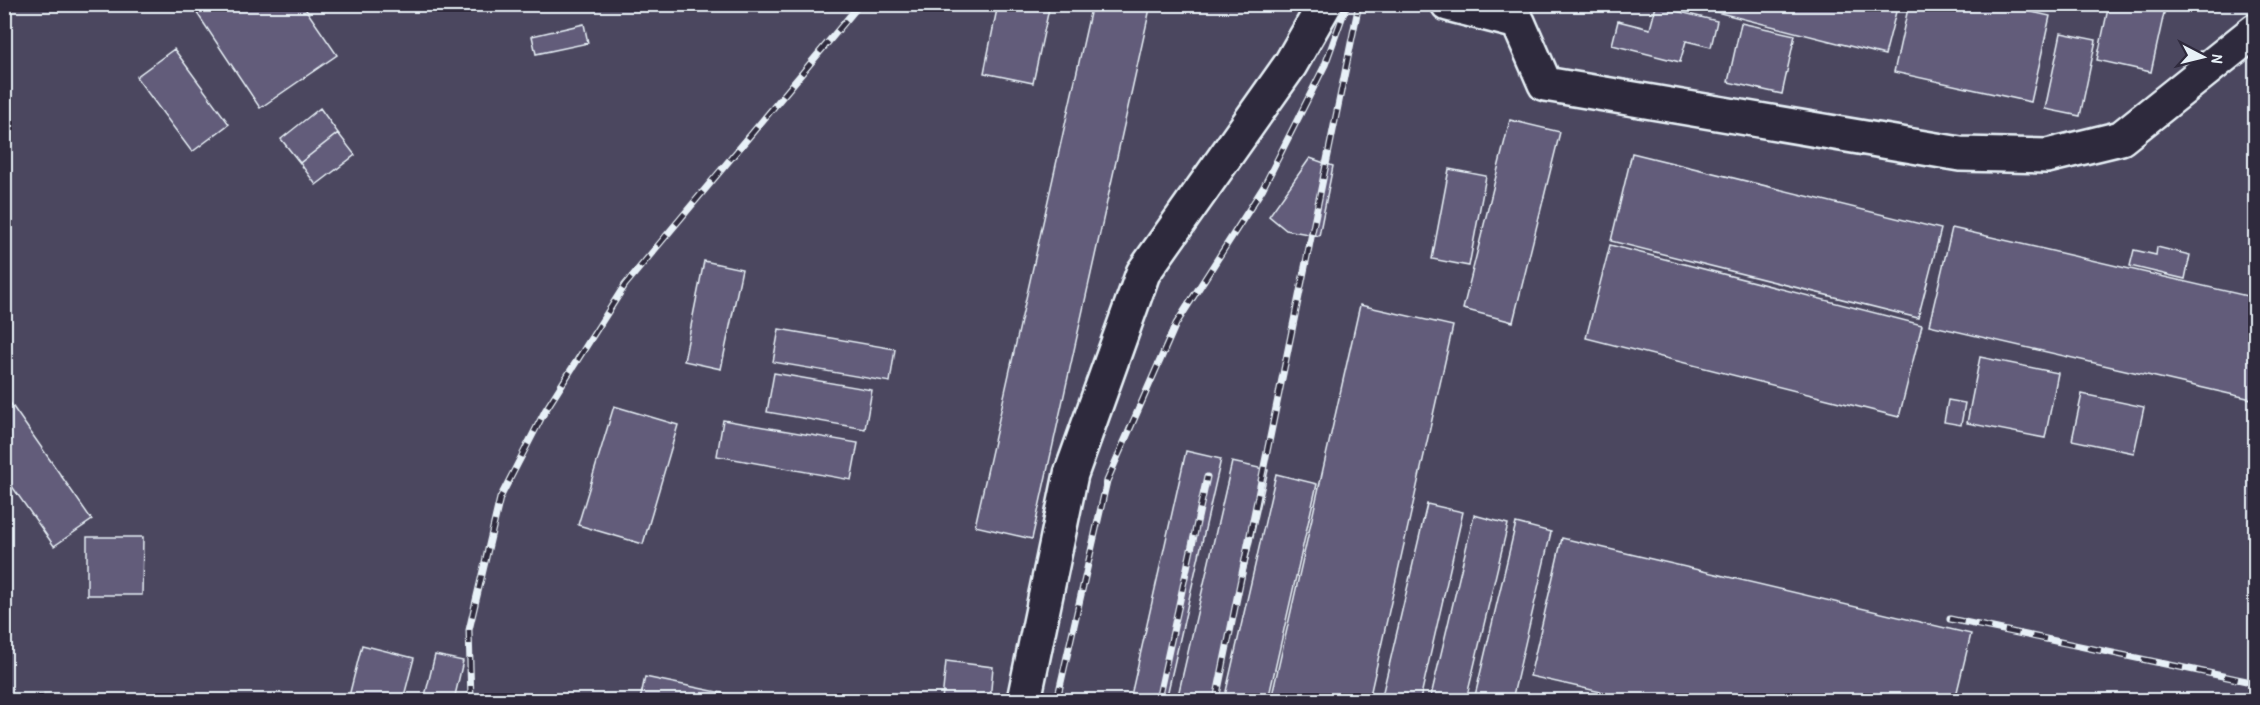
<svg xmlns="http://www.w3.org/2000/svg" width="2260" height="705" viewBox="0 0 2260 705" font-family="'Patrick Hand',sans-serif">
<rect width="100%" height="100%" fill="#3e394f"/>
<filter id="ink" filterUnits="userSpaceOnUse"><feTurbulence type="fractalNoise" baseFrequency=".0167" numOctaves="2"/><feDisplacementMap in="SourceGraphic" scale="12" xChannelSelector="R" yChannelSelector="G"/><feConvolveMatrix kernelMatrix="1 2 1 2 8 2 1 2 1" color-interpolation-filters="sRGB"/></filter>
<g filter="url(#ink)">
<path fill="#4c475f" d="M 5,5 L 2255,5 L 2255,700 L 5,700 Z"/>
<path fill="#625c7a" stroke="#e8f1f8" stroke-width="1.5" d="M 191,4 L 302,4 L 337,55 L 260,108 Z
M 998,4 L 1050,4 L 1033,83 L 984,73 Z
M 1092,4 L 1151,4 L 1032,539 L 975,526 Z
M 1685,4 L 1898,4 L 1885,55 Z
M 1909,4 L 1996,4 L 2050,16 L 2031,102 L 1894,72 Z
M 2109,4 L 2166,4 L 2151,72 L 2097,60 Z
M 1656,6 L 1717,21 L 1711,47 L 1686,41 L 1680,62 L 1612,45 L 1618,21 L 1650,29 Z
M 1741,23 L 1795,35 L 1782,94 L 1728,82 Z
M 584,24 L 588,43 L 536,54 L 532,36 Z
M 2061,33 L 2096,40 L 2080,116 L 2045,109 Z
M 174,49 L 229,124 L 192,152 L 136,77 Z
M 320,108 L 338,133 L 300,163 L 281,139 Z
M 1510,120 L 1560,132 L 1513,322 L 1463,309 Z
M 338,133 L 355,155 L 316,185 L 300,163 Z
M 1632,153 L 1941,229 L 1918,318 L 1611,241 Z
M 1310,158 L 1333,166 L 1319,236 L 1286,230 L 1269,216 Z
M 1449,169 L 1486,176 L 1469,266 L 1432,259 Z
M 1952,228 L 2256,298 L 2256,400 L 1929,325 Z
M 1610,245 L 1922,325 L 1899,417 L 1586,338 Z
M 2157,247 L 2190,255 L 2185,279 L 2130,266 L 2134,250 L 2156,255 Z
M 704,261 L 742,269 L 721,369 L 684,361 Z
M 1360,305 L 1453,326 L 1369,700 L 1271,700 Z
M 779,329 L 895,349 L 890,382 L 773,362 Z
M 1980,357 L 2058,373 L 2045,438 L 1967,423 Z
M 774,373 L 872,390 L 865,429 L 767,412 Z
M 4,394 L 92,520 L 54,546 L 4,475 Z
M 2082,394 L 2144,407 L 2134,453 L 2072,440 Z
M 1948,400 L 1965,403 L 1961,425 L 1944,422 Z
M 614,406 L 678,425 L 643,544 L 578,525 Z
M 723,420 L 858,443 L 851,480 L 717,456 Z
M 1186,451 L 1221,459 L 1166,700 L 1130,700 Z
M 1232,462 L 1268,470 L 1216,700 L 1177,700 Z
M 1276,474 L 1317,484 L 1268,700 L 1224,700 Z
M 1427,504 L 1463,512 L 1420,700 L 1381,700 Z
M 1474,515 L 1508,524 L 1466,700 L 1430,700 Z
M 1516,523 L 1551,532 L 1512,700 L 1474,700 Z
M 87,537 L 143,537 L 142,595 L 87,595 Z
M 1562,538 L 1971,634 L 1955,700 L 1636,700 L 1530,676 Z
M 362,645 L 414,658 L 403,700 L 348,700 Z
M 435,655 L 463,661 L 454,700 L 424,700 Z
M 946,661 L 993,667 L 990,700 L 942,700 Z
M 645,677 L 727,694 L 758,700 L 640,700 Z
M 39,694 L 65,698 L 65,700 L 38,700 Z"/>
<g fill="none" stroke-linecap="round" stroke-linejoin="round">
<defs>
<path id="minor" d="M 1448,4 L 1518,22 L 1545,84 L 1960,154 L 2047,156 L 2121,138 L 2256,30
M 1024,700 L 1071,474 L 1143,273 L 1290,65 L 1325,4"/>
</defs>
<use href="#minor" stroke="#e8f1f8" stroke-width="38"/>
<use href="#minor" stroke="#2f2a3d" stroke-width="33"/>
<defs>
<path id="rail" d="M 1950,619 L 2256,683
M 471,700 L 469,630 L 500,498 L 545,411 L 625,285 L 860,4
M 1057,700 L 1107,481 L 1176,324 L 1263,188 L 1325,65 L 1347,4
M 1158,700 L 1207,477
M 1216,700 L 1359,4"/>
</defs>
<use href="#rail" stroke="#e8f1f8" stroke-width="7"/>
<use href="#rail" stroke="#2f2a3d" stroke-width="4.5" stroke-dasharray="14" stroke-linecap="butt"/>
</g>
</g>
<rect width="2260" height="705" fill="none" stroke="#2f2a3d" stroke-width="24"/>
<rect x="12" y="12" width="2236" height="681" fill="none" stroke="#e8f1f8" stroke-width="2" filter="url(#ink)"/>
<g transform="translate(2203 57) rotate(97)" stroke="#2f2a3d" stroke-width="4.5" paint-order="stroke">
<path d="M0-4.5L10 22L0 15L-10 22Z" fill="#e8f1f8"/>
<text y="-9" font-size="16" font-weight="bold" text-anchor="middle" fill="#e8f1f8">N</text>
</g>
</svg>
